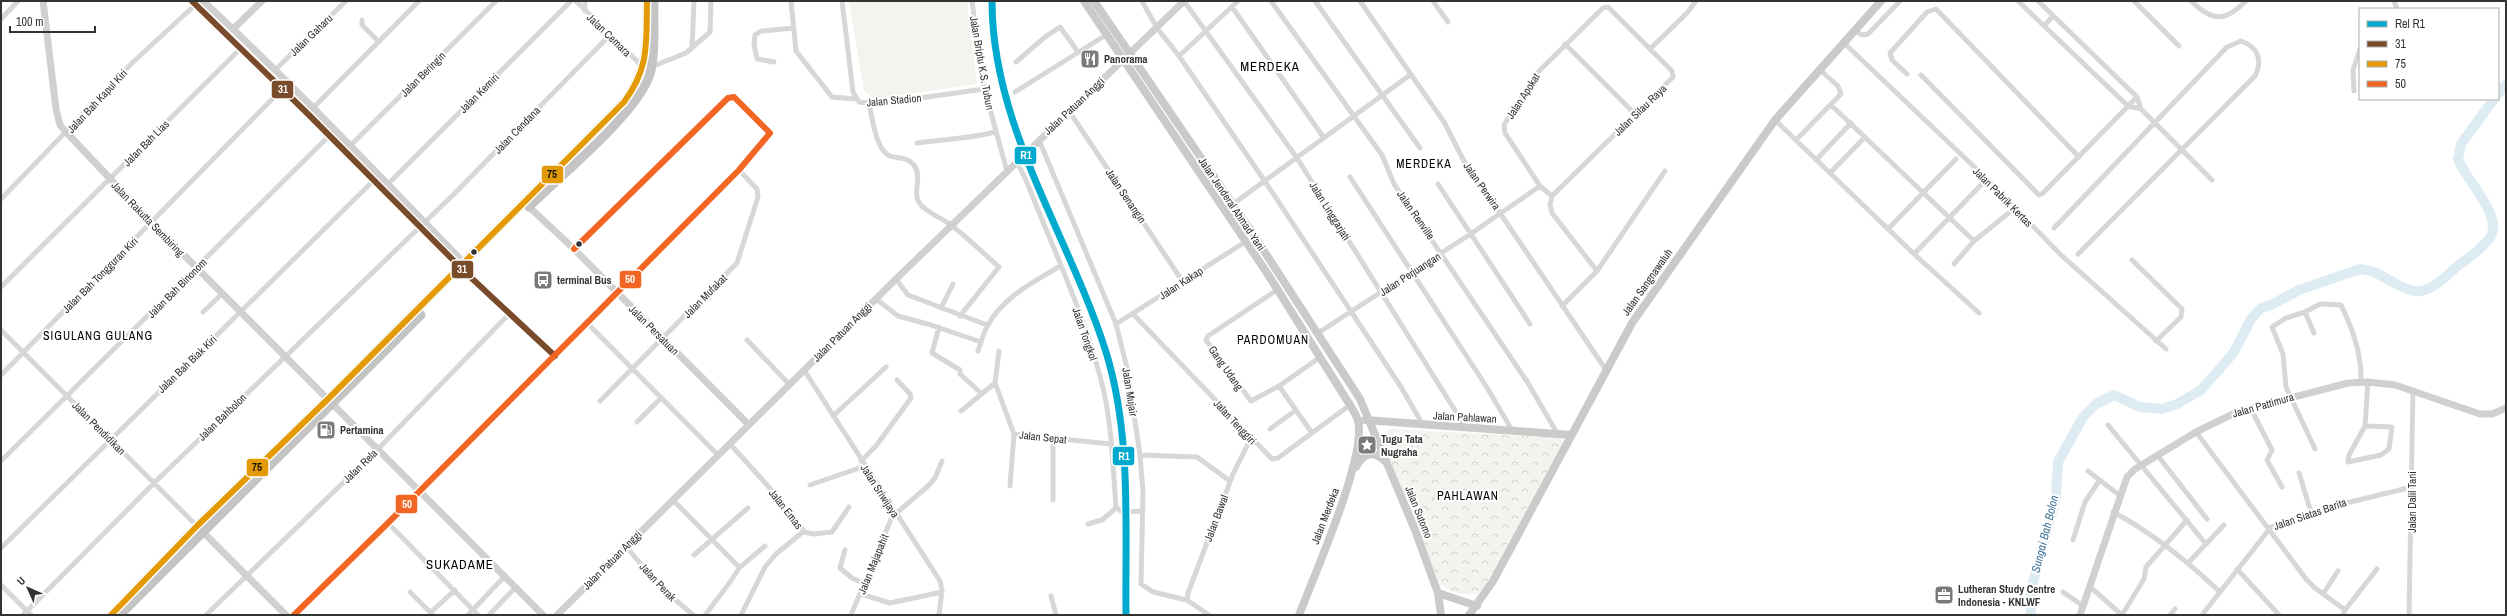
<svg xmlns="http://www.w3.org/2000/svg" width="2507" height="616" viewBox="0 0 2507 616" font-family="'Archivo Narrow',sans-serif">
<defs>
<pattern id="park-crowns" width="20" height="18" patternUnits="userSpaceOnUse"><rect width="20" height="18" fill="#f1f5ed"/><path d="M2 6a3 3 0 1 1 6 0M12 15a3 3 0 1 1 6 0" fill="none" stroke="#cfd2cc"/></pattern>
</defs>
<rect width="100%" height="100%" fill="#fff"/>
<path fill="url(#park-crowns)" d="M 1391,429 L 1560,438 L 1563,442 L 1486,584 L 1478,594 C 1462,595 1453,594 1440,584 L 1384,444 L 1381,434 Z"/>
<path fill="#f1f5ed" d="M 849,1 L 967,1 L 977,84 L 875,99 L 864,91 Z"/>
<g fill="none" stroke-linecap="round" stroke-linejoin="round">
<path stroke="#ddebf3" stroke-width="10" d="M 2498,94 L 2506,84
M 2031,615 L 2030,600 L 2032,586 L 2056,498 L 2058,462 L 2083,417 L 2096,404 L 2114,395 L 2140,407 L 2162,409 L 2177,404 L 2201,390 L 2223,365 L 2234,352 L 2251,319 L 2261,308 L 2271,305 L 2299,290 L 2360,269 C 2381,270 2395,288 2415,291 C 2429,293 2445,278 2454,269 C 2465,260 2480,251 2489,239 C 2506,217 2465,180 2458,159 L 2461,144 L 2494,99"/>
<path stroke="#d7d7d7" stroke-width="5" d="M 576,1 L 642,66
M 791,1 L 796,51 L 832,97 L 856,99
M 842,1 L 853,92 L 859,102 L 877,104 L 984,89
M 972,1 L 983,84 L 1007,171
M 1142,1 L 1157,28 L 1179,56 L 1264,180 L 1401,387 L 1423,425
M 1184,1 L 1297,158 L 1466,428
M 1271,1 L 1382,155 L 1394,184 L 1528,383 L 1557,433
M 1315,1 L 1420,148
M 1360,1 L 1444,122 L 1467,167 L 1500,213 L 1606,370
M 1433,1 L 1448,22
M 2018,1 L 2128,106 L 2141,109
M 2038,1 L 2137,97 L 2141,109 L 2212,180
M 2134,1 L 2179,46
M 2191,1 C 2213,22 2225,22 2246,1
M 2394,1 L 2397,9
M 1232,7 L 1324,138
M 1608,7 L 1672,71 L 1673,77 L 1552,196 L 1540,186 L 1505,133 L 1504,125 L 1537,73 L 1603,8 Z
M 585,11 L 585,1
M 1,19 L 18,1
M 362,20 L 362,25 L 379,42
M 2044,26 L 2053,16
M 1854,30 L 1862,35 L 1868,34 L 1900,1
M 1843,42 L 1987,179 L 2061,255 L 2166,349
M 1565,44 L 1635,114
M 692,48 L 694,1
M 1650,49 L 1687,13 L 1696,1
M 1179,56 L 1238,1
M 774,62 L 757,59 L 754,44 L 755,35 L 761,31 L 794,28
M 1016,62 L 1045,37 L 1060,27 L 1078,52
M 651,67 L 686,53 L 710,32 L 711,1
M 275,70 L 346,1
M 1907,74 L 1892,60 L 1890,53 L 1927,12 L 1936,9 L 2079,157
M 1921,75 L 2039,195 L 2043,193 L 2137,97
M 2354,91 L 2353,70 L 2360,49
M 1015,92 L 1106,35
M 869,104 C 872,117 876,151 890,156 C 899,159 905,156 913,164 C 924,176 911,193 920,204 C 927,213 942,218 951,225 C 968,238 983,253 999,267 L 960,316
M 1831,105 L 1974,241 L 2010,212
M 314,107 L 419,1
M 1069,111 L 1183,282
M 1775,120 L 1914,254 L 1979,313
M 1039,140 L 1116,324 L 1127,368 L 1140,455 L 1143,492 L 1141,584 L 1153,592 L 1187,600 L 1209,615
M 1796,140 L 1841,94 L 1838,86 L 1819,69
M 917,143 C 943,139 969,139 995,132
M 350,146 L 496,1
M 1816,160 L 1851,123
M 1017,162 L 1026,180 C 1053,249 1087,319 1104,392 C 1112,429 1113,469 1116,507 L 1122,512
M 1830,173 L 1865,137
M 1350,177 L 1486,386 L 1512,430
M 1438,184 L 1530,324
M 387,185 L 571,1
M 1552,196 L 1550,205 L 1552,213 L 1597,271
M 1,199 L 132,63 L 195,5
M 1233,204 L 1410,75
M 2054,228 L 2227,47 L 2241,41 C 2258,47 2263,60 2255,76 L 2078,254
M 1888,229 L 1956,159
M 1914,254 L 1982,184
M 2132,260 L 2182,309 L 2181,317 L 2156,341
M 1954,264 L 1974,241
M 472,276 L 555,356
M 896,279 L 908,295 L 987,325
M 1,287 L 240,49
M 1277,290 L 1208,336 L 1206,340 L 1251,401 L 1279,386 L 1319,358
M 876,299 L 898,316 L 931,325 L 981,342
M 1562,306 L 1597,271 L 1665,171
M 941,308 L 953,284
M 203,312 L 222,294
M 2305,312 L 2320,304 L 2341,305 C 2353,330 2362,355 2361,382
M 1133,314 L 1272,459 L 1278,458 L 1350,405
M 587,323 L 718,455
M 1116,324 L 1245,242
M 939,327 L 932,353 L 960,370 L 960,374 L 982,394
M 1,330 L 197,526
M 1318,333 L 1472,233 L 1540,186
M 2314,333 L 2305,312 L 2286,318 L 2272,327 L 2283,354 L 2286,387 L 2315,449
M 747,340 L 789,384
M 978,351 C 981,343 983,333 988,325 C 1003,297 1034,282 1060,266
M 999,351 L 995,383 L 1014,434 L 1010,486
M 804,370 L 940,581 L 942,590 L 939,615
M 1,375 L 282,89
M 1279,386 L 1312,433
M 600,401 L 737,263 L 758,197 L 757,189 L 739,170
M 2250,407 L 2272,450 L 2267,460 L 2282,487
M 961,411 L 995,383
M 833,416 L 886,367
M 637,422 L 661,398
M 2108,425 L 2206,544
M 2365,426 L 2392,427 L 2389,449 L 2381,455 L 2348,462 L 2349,455 L 2365,426 L 2368,382
M 1270,429 L 1296,410
M 2196,432 L 2306,579 L 2315,588 L 2345,610 L 2343,615
M 1014,434 L 1111,444
M 1053,438 L 1053,500
M 730,444 L 768,486 L 804,531 L 776,554 L 765,567 L 741,615
M 1140,455 L 1197,457 L 1230,481
M 2158,456 L 2207,519
M 1,461 L 335,130
M 861,461 L 876,446 L 911,398 L 910,394 L 897,380
M 2088,471 L 2119,495
M 2299,473 L 2311,512
M 810,485 L 865,466
M 673,500 L 739,567 C 739,572 711,607 705,615
M 1128,512 L 1142,511
M 2113,512 C 2153,533 2187,561 2219,591
M 388,523 L 478,615
M 1088,524 L 1102,520 L 1116,508
M 804,532 L 814,534 L 832,532 L 849,507
M 2073,540 L 2085,502 L 2099,481
M 626,546 L 656,583 L 693,615
M 1,548 L 373,181
M 845,550 L 840,568 L 852,578 L 865,584
M 694,555 L 748,508
M 2189,562 L 2224,525
M 739,568 L 765,546
M 2237,569 L 2279,615
M 1,585 L 31,615
M 2089,586 L 2122,615
M 410,592 L 433,615
M 2063,592 L 2083,606
M 861,594 L 890,603 L 942,592
M 2323,594 L 2338,571
M 1051,596 L 1056,615
M 1187,600 L 1188,593 L 1233,474 L 1251,438
M 2345,610 L 2377,569
M 431,612 L 455,590
M 23,615 L 154,483 L 453,195 L 610,35
M 206,615 L 377,450 L 510,313
M 294,615 L 388,523 L 739,170 L 770,133 L 734,97 L 728,98 L 574,249
M 468,615 L 504,577
M 489,615 L 515,588
M 851,615 L 892,517 L 928,486 L 935,478 L 942,461
M 2122,615 L 2144,579 L 2146,567 L 2187,520
M 2170,615 L 2175,609
M 2202,615 L 2271,527 L 2330,507 L 2412,487
M 2409,615 L 2413,390"/>
<path stroke="#d0d0d0" stroke-width="7" d="M 43,1 L 56,109 L 60,125 L 67,133 L 152,223 L 543,615
M 192,1 L 309,115 L 465,272 L 472,276
M 203,1 C 295,86 381,178 469,268 L 472,276
M 233,29 L 262,1
M 526,204 L 574,249 L 749,425
M 200,529 L 286,615
M 557,615 L 896,279 L 1184,1
M 2080,615 L 2127,477 L 2135,469 L 2196,432 L 2237,412 L 2348,383 L 2368,382 L 2395,385 L 2480,414 L 2492,414 L 2506,408"/>
<path stroke="#cacaca" stroke-width="8" d="M 1084,1 L 1267,273 L 1350,405 C 1353,410 1357,416 1358,421 C 1367,456 1314,576 1299,615
M 1094,1 L 1253,234 L 1360,399 L 1415,530 L 1438,593 L 1441,615
M 1365,420 L 1571,435
M 1356,467 C 1363,454 1372,449 1385,461
M 1438,593 L 1477,606
M 1469,615 L 1493,581 L 1632,323 L 1775,120 L 1881,1"/>
<path stroke="#c4c4c4" stroke-width="9" d="M 529,207 C 559,177 639,112 650,74 C 656,52 653,24 654,1
M 111,615 L 197,526 L 328,399 L 624,102 C 650,67 646,42 647,1
M 120,615 L 421,315"/>
<defs>
<path id="bus-1" d="M 192,1 L 309,115 L 465,272 L 555,356"/>
<path id="bus-2" d="M 111,615 L 197,526 L 328,399 L 624,102 C 650,67 646,42 647,1"/>
<path id="bus-3" d="M 294,615 L 388,523 L 739,170 L 770,133 L 734,97 L 728,98 L 574,249"/>
</defs>
<use href="#bus-1" stroke="#fff" stroke-width="9"/>
<use href="#bus-2" stroke="#fff" stroke-width="9"/>
<use href="#bus-3" stroke="#fff" stroke-width="9"/>
<use href="#bus-1" stroke="#7a4b2a" stroke-width="6"/>
<use href="#bus-2" stroke="#e39a05" stroke-width="6"/>
<use href="#bus-3" stroke="#f26522" stroke-width="6"/>
<defs>
<path id="rail-1" d="M 992,1 C 992,127 1069,235 1106,352 C 1132,436 1125,528 1126,615"/>
</defs>
<use href="#rail-1" stroke="#fff" stroke-width="10"/>
<use href="#rail-1" stroke="#00a9ce" stroke-width="7"/>
</g>
<defs>
<symbol id="restaurant-square" viewBox="-11 -11 22 22"><rect x="-9" y="-9" width="18" height="18" rx="4" fill="#7a7a7a" stroke="#fff"/><path d="M-5-6h1v4h1v-4h1v4h1v-4h1v5L-1.5 .5V6h-2V.5L-5-1ZM5-6V6H3V1.5H1.5Q1.5-4 5-6Z" fill="#fff"/></symbol>
<symbol id="bus-square" viewBox="-11 -11 22 22"><rect x="-9" y="-9" width="18" height="18" rx="4" fill="#7a7a7a" stroke="#fff"/><path d="M-5-6H5V4H4V6H2V4H-2V6H-4V4H-5ZM-3.5-4V0h7V-4ZM-3.5 1.2v1.5H-2V1.2ZM2 1.2v1.5H3.5V1.2Z" fill="#fff"/></symbol>
<symbol id="fuel-square" viewBox="-11 -11 22 22"><rect x="-9" y="-9" width="18" height="18" rx="4" fill="#7a7a7a" stroke="#fff"/><path d="M-5.5-6h7V0h2V4h1.3V-2.5L3-4.5l.8-.8L6-3V5H2.5V1h-1V6h-7ZM-4.2-4.7v3.2H.2V-4.7Z" fill="#fff"/></symbol>
<symbol id="sight-square" viewBox="-11 -11 22 22"><rect x="-9" y="-9" width="18" height="18" rx="4" fill="#7a7a7a" stroke="#fff"/><path d="M0-6L1.8-2.2L6-1.7L2.9 1.2L3.7 5.4L0 3.3L-3.7 5.4L-2.9 1.2L-6-1.7L-1.8-2.2Z" fill="#fff"/></symbol>
<symbol id="office-square" viewBox="-11 -11 22 22"><rect x="-9" y="-9" width="18" height="18" rx="4" fill="#7a7a7a" stroke="#fff"/><path d="M-6-3h4V-5.5h4V-3h4V5H-6ZM-1-4.5V-3h2v-1.5ZM-6 0V1H6V0Z" fill="#fff"/></symbol>
</defs>
<g fill-rule="evenodd">
<use href="#restaurant-square" x="1079" y="48" width="22" height="22"/>
<use href="#bus-square" x="532" y="269" width="22" height="22"/>
<use href="#fuel-square" x="315" y="419" width="22" height="22"/>
<use href="#sight-square" x="1356" y="434" width="22" height="22"/>
<use href="#office-square" x="1933" y="584" width="22" height="22"/>
</g>
<g fill="#333" stroke="#fff" stroke-width="1.5">
<circle cx="579" cy="244" r="3.5"/>
<circle cx="474" cy="252" r="3.5"/>
</g>
<g text-anchor="middle" dominant-baseline="central" stroke-width="4" stroke-linejoin="round" paint-order="stroke">
<g font-size="11" fill="#333" stroke="#fff">
<text transform="translate(311 35) rotate(-44)">Jalan Gaharu</text>
<text transform="translate(609 35) rotate(44)">Jalan Cemara</text>
<text transform="translate(982 63) rotate(80)">Jalan Briptu K.S. Tubun</text>
<text transform="translate(423 74) rotate(-45)">Jalan Beringin</text>
<text transform="translate(479 93) rotate(-45)">Jalan Kemiri</text>
<text transform="translate(1523 96) rotate(-57)">Jalan Apokat</text>
<text transform="translate(894 100) rotate(-5)">Jalan Stadion</text>
<text transform="translate(97 101) rotate(-47)">Jalan Bah Kapul Kiri</text>
<text transform="translate(1074 106) rotate(-43)">Jalan Patuan Anggi</text>
<text transform="translate(1640 110) rotate(-44)">Jalan Silau Raya</text>
<text transform="translate(517 130) rotate(-46)">Jalan Cendana</text>
<text transform="translate(146 143) rotate(-45)">Jalan Bah Lias</text>
<text transform="translate(1482 186) rotate(55)">Jalan Perwira</text>
<text transform="translate(1126 196) rotate(56)">Jalan Senangin</text>
<text transform="translate(2003 197) rotate(45)">Jalan Pabrik Kertas</text>
<text transform="translate(1232 204) rotate(56)">Jalan Jenderal Ahmad Yani</text>
<text transform="translate(1330 211) rotate(58)">Jalan Linggarjati</text>
<text transform="translate(1416 215) rotate(55)">Jalan Renville</text>
<text transform="translate(148 219) rotate(46)">Jalan Rakutta Sembiring</text>
<text transform="translate(1410 274) rotate(-33)">Jalan Perjuangan</text>
<text transform="translate(100 275) rotate(-45)">Jalan Bah Tongguran Kiri</text>
<text transform="translate(1647 282) rotate(-55)">Jalan Sangnawaluh</text>
<text transform="translate(1181 283) rotate(-33)">Jalan Kakap</text>
<text transform="translate(177 288) rotate(-45)">Jalan Bah Binonom</text>
<text transform="translate(705 296) rotate(-45)">Jalan Mufakat</text>
<text transform="translate(654 330) rotate(45)">Jalan Persatuan</text>
<text transform="translate(842 332) rotate(-45)">Jalan Patuan Anggi</text>
<text transform="translate(1085 334) rotate(71)">Jalan Tongkol</text>
<text transform="translate(187 364) rotate(-44)">Jalan Bah Biak Kiri</text>
<text transform="translate(1226 368) rotate(55)">Gang Udang</text>
<text transform="translate(1130 392) rotate(81)">Jalan Mujair</text>
<text transform="translate(2263 405) rotate(-16)">Jalan Pattimura</text>
<text transform="translate(222 417) rotate(-44)">Jalan Bahbolon</text>
<text transform="translate(1465 417) rotate(3)">Jalan Pahlawan</text>
<text transform="translate(1235 422) rotate(47)">Jalan Tenggiri</text>
<text transform="translate(99 428) rotate(45)">Jalan Pendidikan</text>
<text transform="translate(1043 437) rotate(6)">Jalan Sepat</text>
<text transform="translate(360 466) rotate(-44)">Jalan Rela</text>
<text transform="translate(880 491) rotate(57)">Jalan Sriwijaya</text>
<text transform="translate(2412 502) rotate(-90)">Jalan Dalil Tani</text>
<text transform="translate(786 509) rotate(52)">Jalan Emas</text>
<text transform="translate(1419 512) rotate(68)">Jalan Sutomo</text>
<text transform="translate(2310 514) rotate(-19)">Jalan Siatas Barita</text>
<text transform="translate(1325 516) rotate(-69)">Jalan Merdeka</text>
<text transform="translate(1216 518) rotate(-69)">Jalan Bawal</text>
<text transform="translate(612 560) rotate(-45)">Jalan Patuan Anggi</text>
<text transform="translate(873 564) rotate(-68)">Jalan Majapahit</text>
<text transform="translate(658 582) rotate(47)">Jalan Perak</text>
</g>
<g font-size="11" font-weight="bold" fill="#333" stroke="#fff" text-anchor="start">
<text x="1104" y="59">Panorama</text>
<text x="557" y="280">terminal Bus</text>
<text x="340" y="430">Pertamina</text>
<text x="1381" y="439">Tugu Tata<tspan x="1381" dy="13">Nugraha</tspan></text>
<text x="1958" y="589">Lutheran Study Centre<tspan x="1958" dy="13">Indonesia - KNLWF</tspan></text>
</g>
<g font-size="12" letter-spacing="1" fill="#000" stroke="#fff">
<text x="1424" y="164">MERDEKA</text>
<text x="98" y="336">SIGULANG GULANG</text>
<text x="1273" y="340">PARDOMUAN</text>
<text x="1468" y="496">PAHLAWAN</text>
</g>
<g font-size="12" font-style="italic" fill="#3f7597" stroke="#fff">
<text transform="translate(2045 534) rotate(-76)">Sungai Bah Bolon</text>
</g>
<g font-size="13" letter-spacing="1" fill="#000" stroke="#fff">
<text x="1270" y="66">MERDEKA</text>
<text x="460" y="564">SUKADAME</text>
</g>
</g>
<g stroke="#fff" stroke-width="1.5">
<rect x="271" y="80" width="23" height="19" rx="4" fill="#7a4b2a"/>
<rect x="1014" y="146" width="23" height="19" rx="4" fill="#00a9ce"/>
<rect x="541" y="165" width="23" height="19" rx="4" fill="#e39a05"/>
<rect x="451" y="260" width="23" height="19" rx="4" fill="#7a4b2a"/>
<rect x="619" y="270" width="23" height="19" rx="4" fill="#f26522"/>
<rect x="1112" y="446" width="23" height="20" rx="4" fill="#00a9ce"/>
<rect x="246" y="458" width="23" height="19" rx="4" fill="#e39a05"/>
<rect x="395" y="494" width="23" height="20" rx="4" fill="#f26522"/>
</g>
<g font-size="11" text-anchor="middle" font-weight="bold" fill="#fff">
<text x="283" y="93">31</text>
<text x="1026" y="159">R1</text>
<text x="462" y="273">31</text>
<text x="630" y="283">50</text>
<text x="1124" y="460">R1</text>
<text x="407" y="508">50</text>
</g>
<g font-size="11" text-anchor="middle" font-weight="bold" fill="#111">
<text x="552" y="178">75</text>
<text x="257" y="471">75</text>
</g>
<rect width="2507" height="616" fill="none" stroke="#333333" stroke-width="4"/>
<rect x="2359" y="8" width="140" height="92" fill="#ffffff" stroke="#adadad"/>
<rect x="2367" y="21" width="20" height="6" fill="#00a9ce" stroke="#adadad"/>
<text x="2395" y="28" font-size="12" fill="#333333">Rel R1</text>
<rect x="2367" y="41" width="20" height="6" fill="#7a4b2a" stroke="#adadad"/>
<text x="2395" y="48" font-size="12" fill="#333333">31</text>
<rect x="2367" y="61" width="20" height="6" fill="#e39a05" stroke="#adadad"/>
<text x="2395" y="68" font-size="12" fill="#333333">75</text>
<rect x="2367" y="81" width="20" height="6" fill="#f26522" stroke="#adadad"/>
<text x="2395" y="88" font-size="12" fill="#333333">50</text>
<g transform="translate(28 588) rotate(315)" stroke="#ffffff" stroke-width="3" paint-order="stroke">
<path d="M0-3L7 15L0 10L-7 15Z" fill="#333333"/>
<text y="-6" font-size="11" font-weight="bold" text-anchor="middle" fill="#333333">U</text>
</g>
<path d="M10 26v6h85v-6" fill="none" stroke="#333333" stroke-width="2"/>
<text x="16" y="26" font-size="12" fill="#333333" stroke="#ffffff" stroke-width="3" paint-order="stroke">100 m</text>
</svg>
